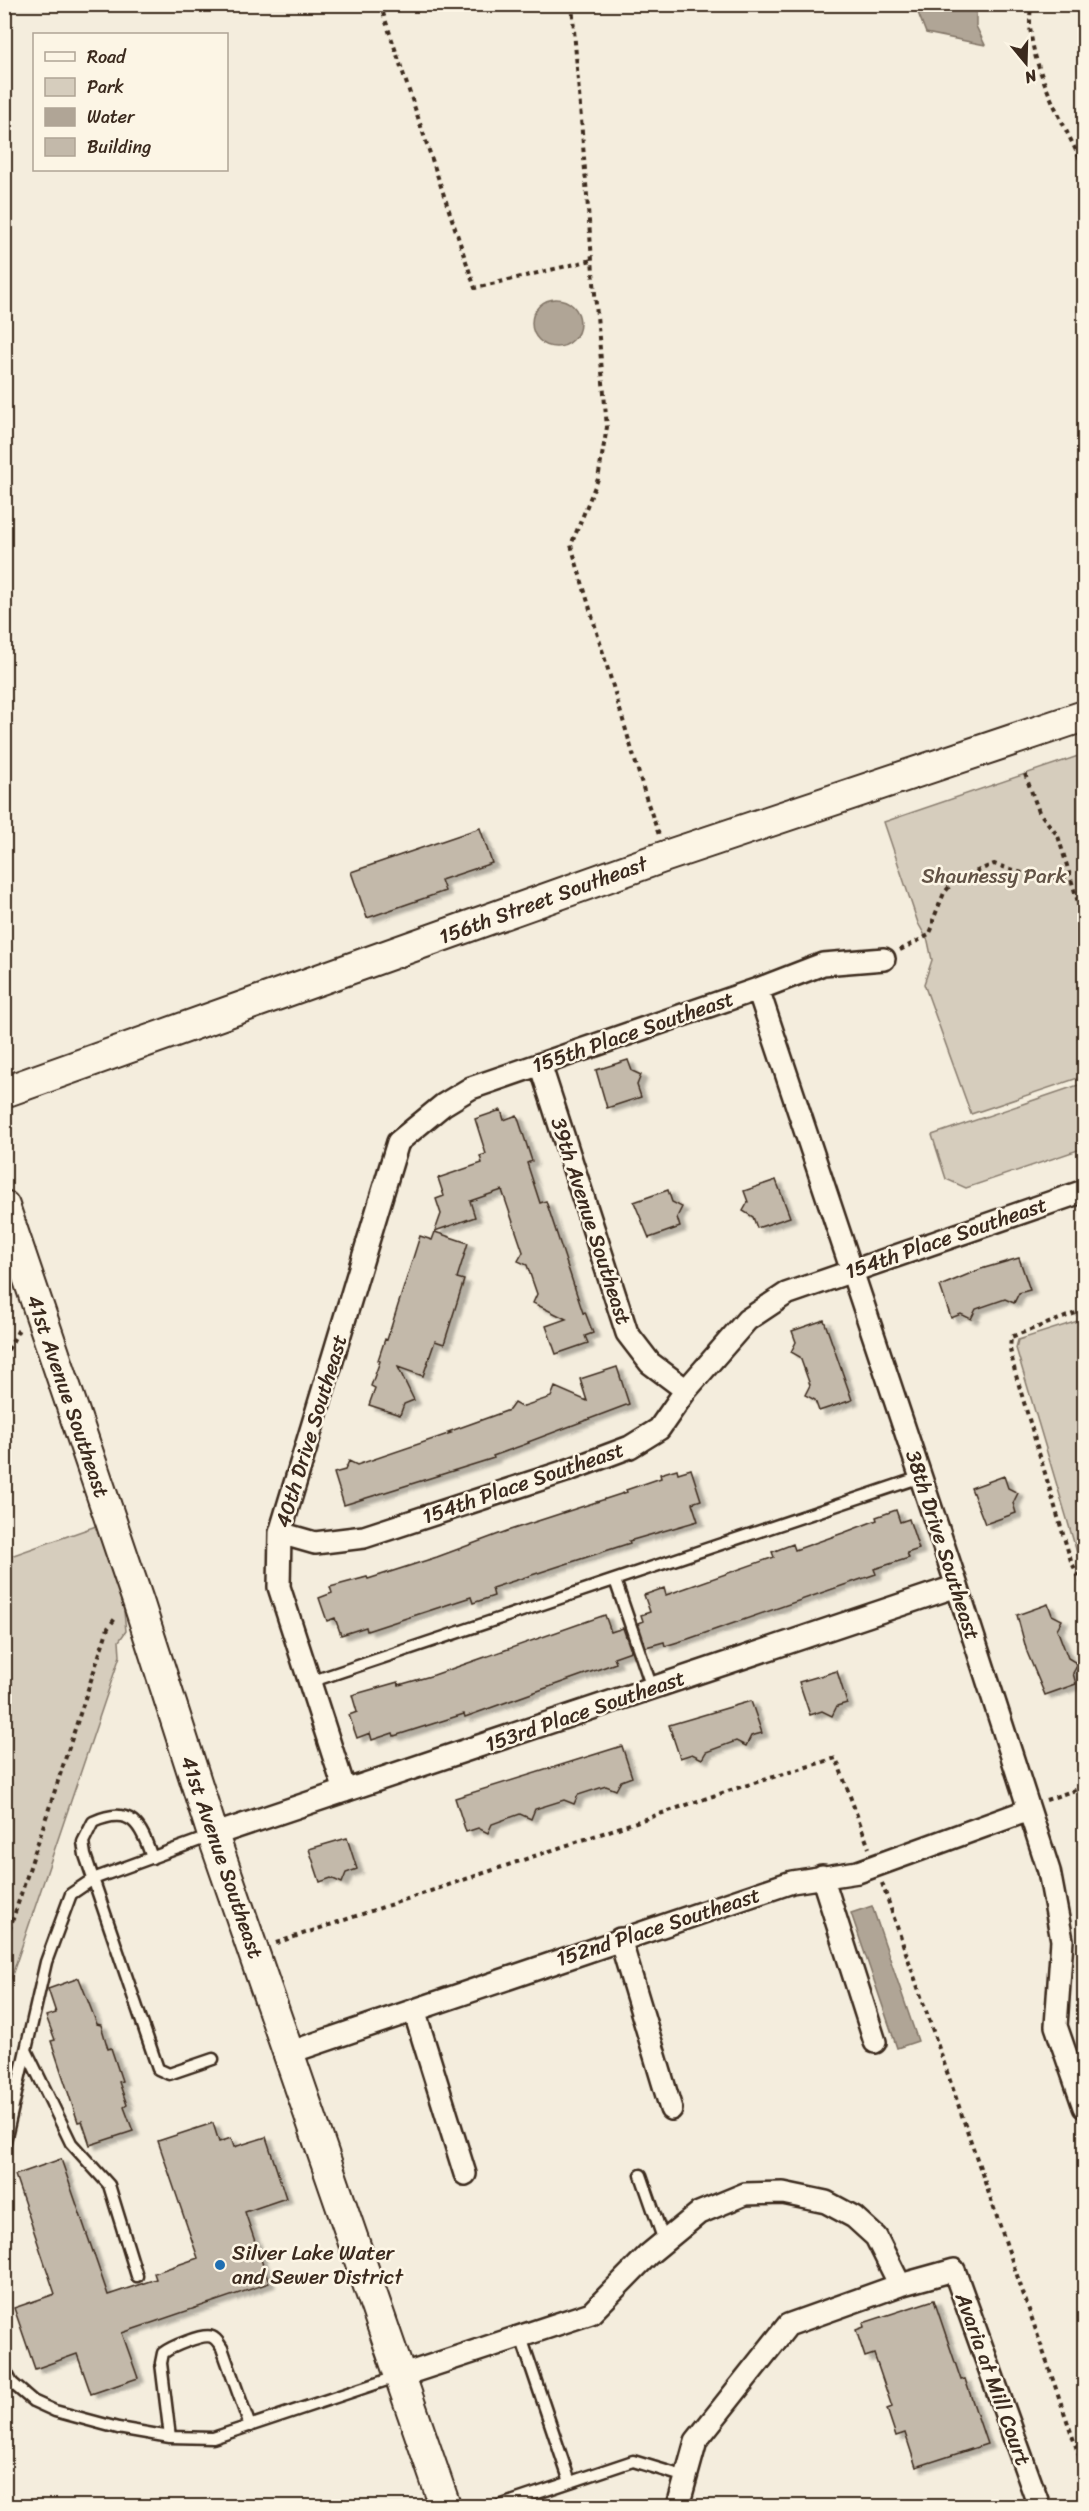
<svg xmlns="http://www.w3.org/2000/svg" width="1089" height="2511" viewBox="0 0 1089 2511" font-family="Sriracha,sans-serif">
<defs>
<filter id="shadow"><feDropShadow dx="6" dy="4" stdDeviation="1.5" flood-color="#0004"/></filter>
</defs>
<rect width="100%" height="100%" fill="#f4eddd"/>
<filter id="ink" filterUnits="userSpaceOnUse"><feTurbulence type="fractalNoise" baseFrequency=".0167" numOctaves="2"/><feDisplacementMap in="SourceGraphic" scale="12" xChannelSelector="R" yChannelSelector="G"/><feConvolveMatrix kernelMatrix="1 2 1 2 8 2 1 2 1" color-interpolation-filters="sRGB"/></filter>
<g filter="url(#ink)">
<path fill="#d6cdbd" stroke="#887c6e" stroke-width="1.5" d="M 1084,754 L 1084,1076 L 971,1114 L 924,984 L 932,960 L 928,941 L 918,923 L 884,822 Z
M 1084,1083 L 1084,1148 L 966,1188 L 946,1179 L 932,1135 Z
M 1084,1319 L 1084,1566 L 1078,1556 L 1016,1348 L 1018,1340 Z
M 99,1525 L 122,1593 L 126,1631 L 119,1641 L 120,1656 L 5,1996 L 5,1558 Z"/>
<path fill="#b0a596" stroke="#817466" stroke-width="1.5" d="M 915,5 L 976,5 L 976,26 L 985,45 L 926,33 Z
M532 323a24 24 0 1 1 48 0a24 24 0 1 1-48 0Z
M 872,1906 L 918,2041 L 897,2048 L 851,1913 Z"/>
<path fill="#c3b9aa" stroke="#3b2a1e" stroke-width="1.5" filter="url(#shadow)" d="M 480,828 L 492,863 L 441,880 L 445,891 L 367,918 L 351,872 Z
M 628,1060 L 632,1071 L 641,1075 L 637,1085 L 641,1097 L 607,1108 L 596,1070 Z
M 501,1110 L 504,1120 L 517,1115 L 532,1161 L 527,1163 L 540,1203 L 546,1201 L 583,1313 L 585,1312 L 593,1333 L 585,1336 L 588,1343 L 556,1354 L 546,1326 L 566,1319 L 533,1303 L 537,1294 L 527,1265 L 518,1261 L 523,1252 L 502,1190 L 470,1201 L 475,1217 L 435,1231 L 441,1214 L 436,1199 L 444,1196 L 438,1178 L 482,1163 L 480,1156 L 486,1154 L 475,1119 Z
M 776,1180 L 790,1217 L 757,1228 L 753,1217 L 743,1211 L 748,1202 L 744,1191 Z
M 668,1190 L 672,1202 L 682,1207 L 677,1217 L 680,1227 L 649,1238 L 634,1202 Z
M 435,1232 L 468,1243 L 457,1278 L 464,1280 L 444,1344 L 435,1341 L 423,1376 L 398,1367 L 414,1400 L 404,1404 L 400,1415 L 369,1405 L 375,1388 L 371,1386 L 380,1361 L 378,1360 L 385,1339 L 387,1340 L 420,1236 L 432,1240 Z
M 1019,1258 L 1030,1290 L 1019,1293 L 1014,1303 L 1005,1299 L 976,1309 L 971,1319 L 961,1314 L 951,1318 L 940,1286 L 981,1269 Z
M 824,1320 L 852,1400 L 819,1411 L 815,1400 L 805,1395 L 810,1385 L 800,1357 L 791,1352 L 796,1342 L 792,1331 Z
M 617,1367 L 629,1404 L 528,1442 L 529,1443 L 493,1456 L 494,1458 L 344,1505 L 334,1473 L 345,1470 L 349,1461 L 357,1465 L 451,1433 L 448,1432 L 509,1410 L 514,1403 L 521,1407 L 551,1397 L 555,1387 L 587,1401 L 580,1379 Z
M 677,1469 L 678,1473 L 691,1469 L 701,1500 L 692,1503 L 698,1521 L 629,1541 L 630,1543 L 492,1588 L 494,1596 L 473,1603 L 471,1597 L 367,1631 L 366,1627 L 341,1635 L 335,1618 L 327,1621 L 319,1598 L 332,1593 L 330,1587 L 367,1577 L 368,1579 L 437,1557 L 507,1531 L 627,1492 L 626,1490 L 661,1478 L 660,1474 Z
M 1004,1476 L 1008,1488 L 1018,1493 L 1013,1503 L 1016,1513 L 985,1524 L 971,1488 Z
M 896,1510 L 900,1522 L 909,1519 L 919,1549 L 907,1553 L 909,1558 L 874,1569 L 876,1574 L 688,1639 L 665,1646 L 664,1642 L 646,1647 L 638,1623 L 643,1621 L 641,1615 L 650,1612 L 644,1595 L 664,1588 L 666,1595 L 774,1557 L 772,1552 L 793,1544 L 795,1550 L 843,1533 L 877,1520 L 876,1517 Z
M 1048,1604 L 1052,1615 L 1062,1620 L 1057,1629 L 1068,1658 L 1078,1664 L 1073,1673 L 1076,1684 L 1045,1695 L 1027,1652 L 1017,1615 Z
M 605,1615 L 611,1632 L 623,1628 L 631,1651 L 614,1657 L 616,1663 L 465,1717 L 464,1714 L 394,1736 L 393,1733 L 372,1740 L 370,1733 L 357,1738 L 349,1715 L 357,1712 L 352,1695 L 398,1682 L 399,1685 L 434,1675 Z
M 837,1671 L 847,1703 L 837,1706 L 832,1716 L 822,1711 L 810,1715 L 799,1682 Z
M 751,1701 L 762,1733 L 751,1736 L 746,1746 L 736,1741 L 706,1752 L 702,1759 L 692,1754 L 680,1758 L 669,1725 Z
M 622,1746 L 632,1777 L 621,1781 L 616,1790 L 606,1786 L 578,1795 L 574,1804 L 564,1800 L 535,1809 L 531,1819 L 520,1814 L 492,1824 L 488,1833 L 478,1828 L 466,1832 L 455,1798 Z
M 347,1838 L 357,1869 L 346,1873 L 342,1883 L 331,1878 L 320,1882 L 309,1849 Z
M 79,1978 L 97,2024 L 101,2025 L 108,2049 L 111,2048 L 122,2081 L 119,2082 L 127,2105 L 124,2107 L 133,2131 L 90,2145 L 82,2121 L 78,2122 L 51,2041 L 55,2040 L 46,2016 L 56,2013 L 48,1989 Z
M 213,2123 L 219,2142 L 231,2138 L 234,2147 L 266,2137 L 286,2198 L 245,2212 L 269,2283 L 122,2333 L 138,2378 L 91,2394 L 77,2354 L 35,2369 L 14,2308 L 55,2294 L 15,2175 L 61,2159 L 108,2295 L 156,2279 L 154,2273 L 198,2258 L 158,2141 Z
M 934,2300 L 961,2380 L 965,2379 L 987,2444 L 916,2467 L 905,2433 L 896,2436 L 887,2409 L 892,2407 L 874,2354 L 865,2357 L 856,2330 L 864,2327 L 863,2323 Z"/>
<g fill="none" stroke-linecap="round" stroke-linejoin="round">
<defs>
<path id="lane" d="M 615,1580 L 652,1688
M 310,1682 L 921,1477
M 152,1858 C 141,1824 131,1805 93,1822 L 83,1842 L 85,1855 L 158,2069 L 169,2074 L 213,2059
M 26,2050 L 71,2143 L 109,2185 L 137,2276
M 4,2146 L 46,1962 L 71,1894 L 93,1879 L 211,1836
M 641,2175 L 664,2241
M 521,2337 L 570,2482
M 4,2368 L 12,2383 L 33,2401 L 55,2411 L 118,2428 L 170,2437 L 213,2438 L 399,2376
M 170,2437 L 161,2363 L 163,2353 C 171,2347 203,2333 212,2337 C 217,2339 219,2344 222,2348 L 250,2426
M 499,2506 L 633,2461 L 686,2477"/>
<path id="street" d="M 758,989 L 957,1586 L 1049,1871 L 1062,1940 L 1056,2026 L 1084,2107
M 540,1064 L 627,1333 L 650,1363 L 686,1390
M 280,1533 L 315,1543 L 364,1537 L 566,1471 L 630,1447 L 659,1429 L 686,1390 L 747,1320 L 786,1294 L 1084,1191
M 345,1791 L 279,1587 L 280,1533 L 398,1142 L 443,1105 L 471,1088 L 758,989 L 823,964 L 884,959
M 213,1835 L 957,1586
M 822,1876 L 875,2042
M 620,1939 L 671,2109
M 414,2010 L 465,2174
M 288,2053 L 792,1882 L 858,1872 L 1029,1810
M 400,2376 L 591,2313 L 648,2255 L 699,2213 L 745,2194 L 783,2193 L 826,2202 L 854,2217 L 876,2237 L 900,2285
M 678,2506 L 696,2441 L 788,2325 L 900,2285 L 954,2270 L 1039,2506"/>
<path id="secondary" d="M 4,1092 L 666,856 L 1084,716
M 4,1206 L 139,1604 L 213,1835 L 445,2506"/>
</defs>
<use href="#lane" stroke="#3b2a1e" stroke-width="15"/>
<use href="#street" stroke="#3b2a1e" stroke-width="26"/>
<use href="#secondary" stroke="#3b2a1e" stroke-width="34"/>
<path stroke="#3b2a1e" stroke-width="4" stroke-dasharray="4.5 4.5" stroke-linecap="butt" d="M 380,4 L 475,288 L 592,260
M 572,4 L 592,260 L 607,427 L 598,479 L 571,545 L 647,801 L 659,835
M 1036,4 L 1031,8 C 1023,57 1065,124 1084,168
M 1025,774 L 1039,812 L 1058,836 L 1084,922
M 900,950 L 929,935 L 933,926 L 933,920 L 944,893 L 955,880 L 994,864 L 1035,877 L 1070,878
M 1084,1310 L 1011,1337 L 1010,1349 L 1015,1372 L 1071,1561 L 1084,1587
M 4,1358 L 20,1327
M 1046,1800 L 1084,1787
M 882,1883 L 1084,2470
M 4,1937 L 8,1934 L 108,1628 L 117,1616
M 276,1943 L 731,1790 L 836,1758 L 869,1848"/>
<use href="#lane" stroke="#fcf5e5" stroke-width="10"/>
<use href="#street" stroke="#fcf5e5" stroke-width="21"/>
<use href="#secondary" stroke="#fcf5e5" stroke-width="30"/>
</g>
</g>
<circle fill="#1f6fb2" stroke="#fcf5e5" stroke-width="2" cx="220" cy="2265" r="6"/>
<g text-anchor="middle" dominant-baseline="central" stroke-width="5" stroke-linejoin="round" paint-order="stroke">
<g font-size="21" fill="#625346" stroke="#fcf5e5">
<text x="994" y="876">Shaunessy Park</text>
</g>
<g font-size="21" fill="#3b2a1e" stroke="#fcf5e5">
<text transform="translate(543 900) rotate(-20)">156th Street Southeast</text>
<text transform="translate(633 1032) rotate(-19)">155th Place Southeast</text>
<text transform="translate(591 1221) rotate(72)">39th Avenue Southeast</text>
<text transform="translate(946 1238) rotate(-19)">154th Place Southeast</text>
<text transform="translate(68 1396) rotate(71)">41st Avenue Southeast</text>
<text transform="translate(311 1431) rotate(-73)">40th Drive Southeast</text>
<text transform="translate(523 1483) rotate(-19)">154th Place Southeast</text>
<text transform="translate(943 1545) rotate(72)">38th Drive Southeast</text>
<text transform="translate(585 1711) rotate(-19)">153rd Place Southeast</text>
<text transform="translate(222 1857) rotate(71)">41st Avenue Southeast</text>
<text transform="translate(658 1927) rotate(-18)">152nd Place Southeast</text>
<text transform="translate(993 2379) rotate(70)">Avaria at Mill Court</text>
</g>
<g font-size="21" fill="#3b2a1e" stroke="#fcf5e5" text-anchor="start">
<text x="232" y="2253">Silver Lake Water<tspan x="232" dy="24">and Sewer District</tspan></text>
</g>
</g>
<rect width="1089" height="2511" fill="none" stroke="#fcf5e5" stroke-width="24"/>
<rect x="12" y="12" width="1065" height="2487" fill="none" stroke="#3b2a1e" stroke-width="2" filter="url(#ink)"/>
<rect x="33" y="33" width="195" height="138" fill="#fcf5e5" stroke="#afa495" stroke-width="1.5"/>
<rect x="45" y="52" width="30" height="9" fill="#fcf5e5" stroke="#afa495" stroke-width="1.5"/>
<text x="87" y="63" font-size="18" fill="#3b2a1e">Road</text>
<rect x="45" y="78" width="30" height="18" fill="#d6cdbd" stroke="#afa495" stroke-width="1.5"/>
<text x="87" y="93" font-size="18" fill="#3b2a1e">Park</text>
<rect x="45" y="108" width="30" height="18" fill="#b0a596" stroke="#afa495" stroke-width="1.5"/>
<text x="87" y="123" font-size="18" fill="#3b2a1e">Water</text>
<rect x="45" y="138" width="30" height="18" fill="#c3b9aa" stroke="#afa495" stroke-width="1.5"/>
<text x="87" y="153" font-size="18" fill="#3b2a1e">Building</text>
<g transform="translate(1026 63) rotate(161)" stroke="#fcf5e5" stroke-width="4.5" paint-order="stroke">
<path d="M0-4.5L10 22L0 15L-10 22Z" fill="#3b2a1e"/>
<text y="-9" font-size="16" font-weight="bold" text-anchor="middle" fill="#3b2a1e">N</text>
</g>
</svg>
